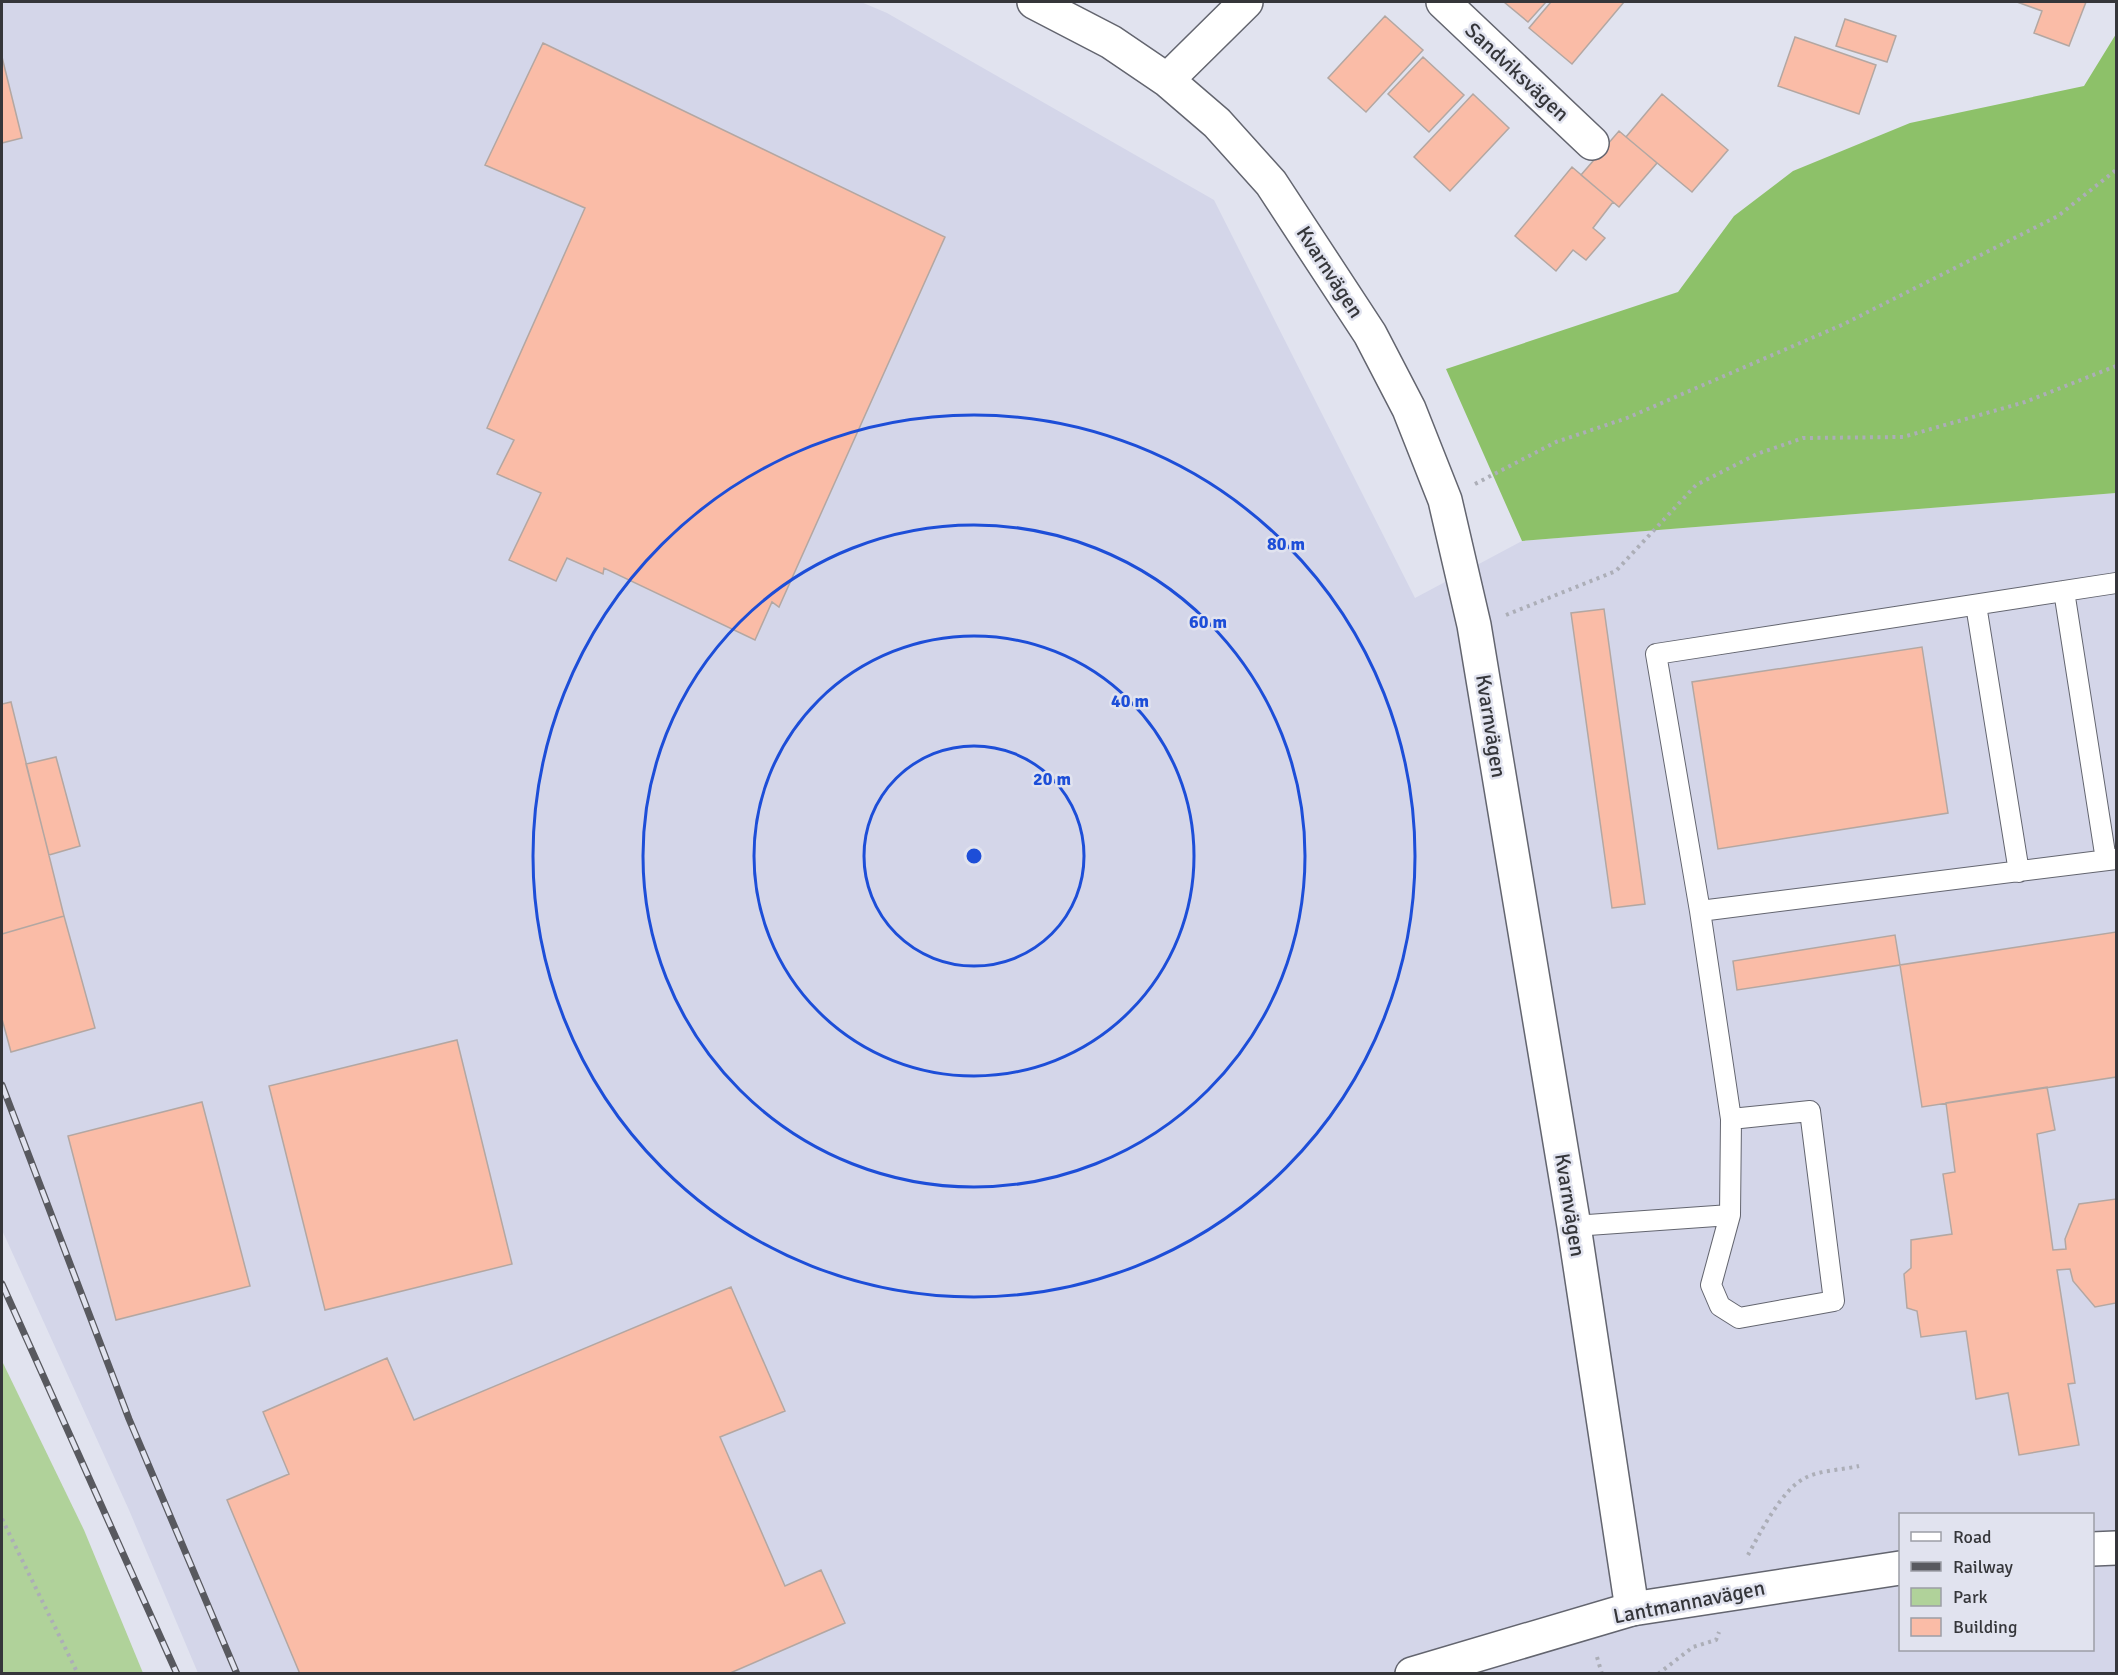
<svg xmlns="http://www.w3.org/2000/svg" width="2118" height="1675" viewBox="0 0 2118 1675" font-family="Signika,sans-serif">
<rect width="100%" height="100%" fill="#e1e3ef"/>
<path fill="#d4d6e9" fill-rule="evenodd" d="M 2,2 L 861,2 L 887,13 L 1214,200 L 1415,598 L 1522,541 L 2116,493 L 2116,1673 L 198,1673 L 129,1510 L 2,1230 ZM 1900,1514 L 2092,1514 L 2092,1650 L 1900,1650 Z"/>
<path fill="#b0d29a" d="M 2,1361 L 84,1530 L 143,1673 L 2,1673 Z"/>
<path fill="#8dc169" d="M 2116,34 L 2116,493 L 1522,541 L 1446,369 L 1678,292 L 1734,216 L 1793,171 L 1910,123 L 2084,86 Z"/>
<path fill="#fabca7" stroke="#b3a7a2" stroke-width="1.5" d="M 1504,2 L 1546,2 L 1528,22 Z
M 1551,2 L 1624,2 L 1572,64 L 1529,28 Z
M 2017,2 L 2086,2 L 2069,46 L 2034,33 L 2042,11 Z
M 1385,16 L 1423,50 L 1366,112 L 1328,78 Z
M 1845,19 L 1896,36 L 1887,62 L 1836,46 Z
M 1795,37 L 1876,65 L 1859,114 L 1778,86 Z
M 543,43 L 945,237 L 779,607 L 772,602 L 755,640 L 604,568 L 603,574 L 567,558 L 556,581 L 509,560 L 541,493 L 497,474 L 514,440 L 487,428 L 585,208 L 485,165 Z
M 2,57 L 22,138 L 2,143 Z
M 1423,57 L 1464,95 L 1429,132 L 1388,94 Z
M 1473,94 L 1509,128 L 1450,191 L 1414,157 Z
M 1662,94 L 1728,150 L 1692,192 L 1626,137 Z
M 1619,131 L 1657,163 L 1619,207 L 1581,175 Z
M 1572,167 L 1613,202 L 1593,228 L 1605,238 L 1586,260 L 1573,250 L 1556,271 L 1515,236 Z
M 1604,609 L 1645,904 L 1612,908 L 1571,613 Z
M 1922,647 L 1948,813 L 1718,849 L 1692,682 Z
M 11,702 L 64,916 L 2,934 L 2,704 Z
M 56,757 L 80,846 L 49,855 L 26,764 Z
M 64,916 L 95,1028 L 11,1052 L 2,1019 L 2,934 Z
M 2116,932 L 2116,1077 L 1922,1107 L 1900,965 Z
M 1895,935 L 1900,965 L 1737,990 L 1733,961 Z
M 457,1040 L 512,1264 L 325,1310 L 269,1086 Z
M 2047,1087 L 2055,1130 L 2037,1134 L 2053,1250 L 2066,1249 L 2065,1239 L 2079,1204 L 2116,1199 L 2116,1303 L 2095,1307 L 2073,1281 L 2070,1269 L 2057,1270 L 2075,1383 L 2068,1384 L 2079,1445 L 2019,1455 L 2008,1393 L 1976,1399 L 1966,1331 L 1921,1337 L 1917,1311 L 1907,1308 L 1904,1274 L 1911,1268 L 1911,1240 L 1952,1234 L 1943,1174 L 1955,1172 L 1946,1103 Z
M 202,1102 L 250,1286 L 116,1320 L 68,1136 Z
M 731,1287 L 785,1411 L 720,1437 L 785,1586 L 821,1570 L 845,1623 L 728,1674 L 300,1674 L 227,1500 L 289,1474 L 263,1412 L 387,1358 L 414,1420 Z"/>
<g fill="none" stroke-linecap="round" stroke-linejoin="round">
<defs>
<path id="lane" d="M 2064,591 L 2106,860
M 1976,605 L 2019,872
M 1700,911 L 2116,859
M 1731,1119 L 1700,911 L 1656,654 L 2116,583
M 1574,1226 L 1730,1215 L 1711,1285 L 1720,1306 L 1739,1318 L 1834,1301 L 1810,1111 L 1731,1119 L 1730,1215"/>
<path id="street" d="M 1034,2 L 1111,42 L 1167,80 L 1217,123 L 1271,183 L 1370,334 L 1409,409 L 1445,500 L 1474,625 L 1574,1226 L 1632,1609
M 1443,2 L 1592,143
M 1167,80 L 1246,2"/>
<path id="secondary" d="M 2092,1549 L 2116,1548
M 1412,1674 L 1632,1609 L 1900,1568"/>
</defs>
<use href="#lane" stroke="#63656f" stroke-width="22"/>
<use href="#street" stroke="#63656f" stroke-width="36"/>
<use href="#secondary" stroke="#63656f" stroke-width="36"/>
<path stroke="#acaeb7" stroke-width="4" stroke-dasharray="3 4.5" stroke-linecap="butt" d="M 1475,484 L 1556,442 L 1627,418 L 1844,324 L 2058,216 L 2116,170
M 1506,615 L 1616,571 L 1696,485 L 1757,454 L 1803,438 L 1903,437 L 2025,402 L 2116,366
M 2,1519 L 78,1674
M 1748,1555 C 1760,1533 1782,1489 1805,1478 C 1820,1470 1842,1470 1859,1466
M 1597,1657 L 1602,1674
M 1658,1674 L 1693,1647 L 1716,1640 L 1719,1632"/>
<use href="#lane" stroke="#fff" stroke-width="20"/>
<use href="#street" stroke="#fff" stroke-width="33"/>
<use href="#secondary" stroke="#fff" stroke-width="33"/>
<defs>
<path id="rail" d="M 2,1085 L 129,1419 L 237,1674
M 2,1284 L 177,1674"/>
</defs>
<use href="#rail" stroke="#58595f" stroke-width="7"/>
<use href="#rail" stroke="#e1e3ef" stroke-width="4.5" stroke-dasharray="14" stroke-linecap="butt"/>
</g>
<g fill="none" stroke="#1d4ed8" stroke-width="3">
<circle cx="974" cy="856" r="110"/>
<circle cx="974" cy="856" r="220"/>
<circle cx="974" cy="856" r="331"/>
<circle cx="974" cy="856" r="441"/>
</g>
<g text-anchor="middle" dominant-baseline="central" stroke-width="5" stroke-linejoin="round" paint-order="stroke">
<g font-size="21" fill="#35363a" stroke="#e1e3ef">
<text transform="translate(1517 72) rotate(43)">Sandviksvägen</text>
<text transform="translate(1330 272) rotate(57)">Kvarnvägen</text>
<text transform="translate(1491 726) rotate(81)">Kvarnvägen</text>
<text transform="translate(1570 1205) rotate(81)">Kvarnvägen</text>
<text transform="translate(1689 1602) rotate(-11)">Lantmannavägen</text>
</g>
</g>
<circle cx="974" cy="856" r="9" fill="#1d4ed8" stroke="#e1e3ef" stroke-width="3"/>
<g font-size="18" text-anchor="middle" font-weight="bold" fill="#1d4ed8" stroke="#e1e3ef" stroke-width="5" stroke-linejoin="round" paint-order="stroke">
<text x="1286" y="550">80 m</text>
<text x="1208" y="628">60 m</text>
<text x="1130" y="707">40 m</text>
<text x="1052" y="785">20 m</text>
</g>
<rect width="2118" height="1675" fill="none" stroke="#35363a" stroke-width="6"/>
<rect x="1899" y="1513" width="195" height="138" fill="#e1e3ef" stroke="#9c9ea7" stroke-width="1.5"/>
<rect x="1911" y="1532" width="30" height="9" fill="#ffffff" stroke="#9c9ea7" stroke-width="1.5"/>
<text x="1953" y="1543" font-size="18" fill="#35363a">Road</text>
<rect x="1911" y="1562" width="30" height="9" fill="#58595f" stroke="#9c9ea7" stroke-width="1.5"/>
<text x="1953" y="1573" font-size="18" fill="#35363a">Railway</text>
<rect x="1911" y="1588" width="30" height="18" fill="#b0d29a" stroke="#9c9ea7" stroke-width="1.5"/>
<text x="1953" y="1603" font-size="18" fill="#35363a">Park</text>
<rect x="1911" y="1618" width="30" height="18" fill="#fabca7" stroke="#9c9ea7" stroke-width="1.5"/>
<text x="1953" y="1633" font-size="18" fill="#35363a">Building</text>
</svg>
